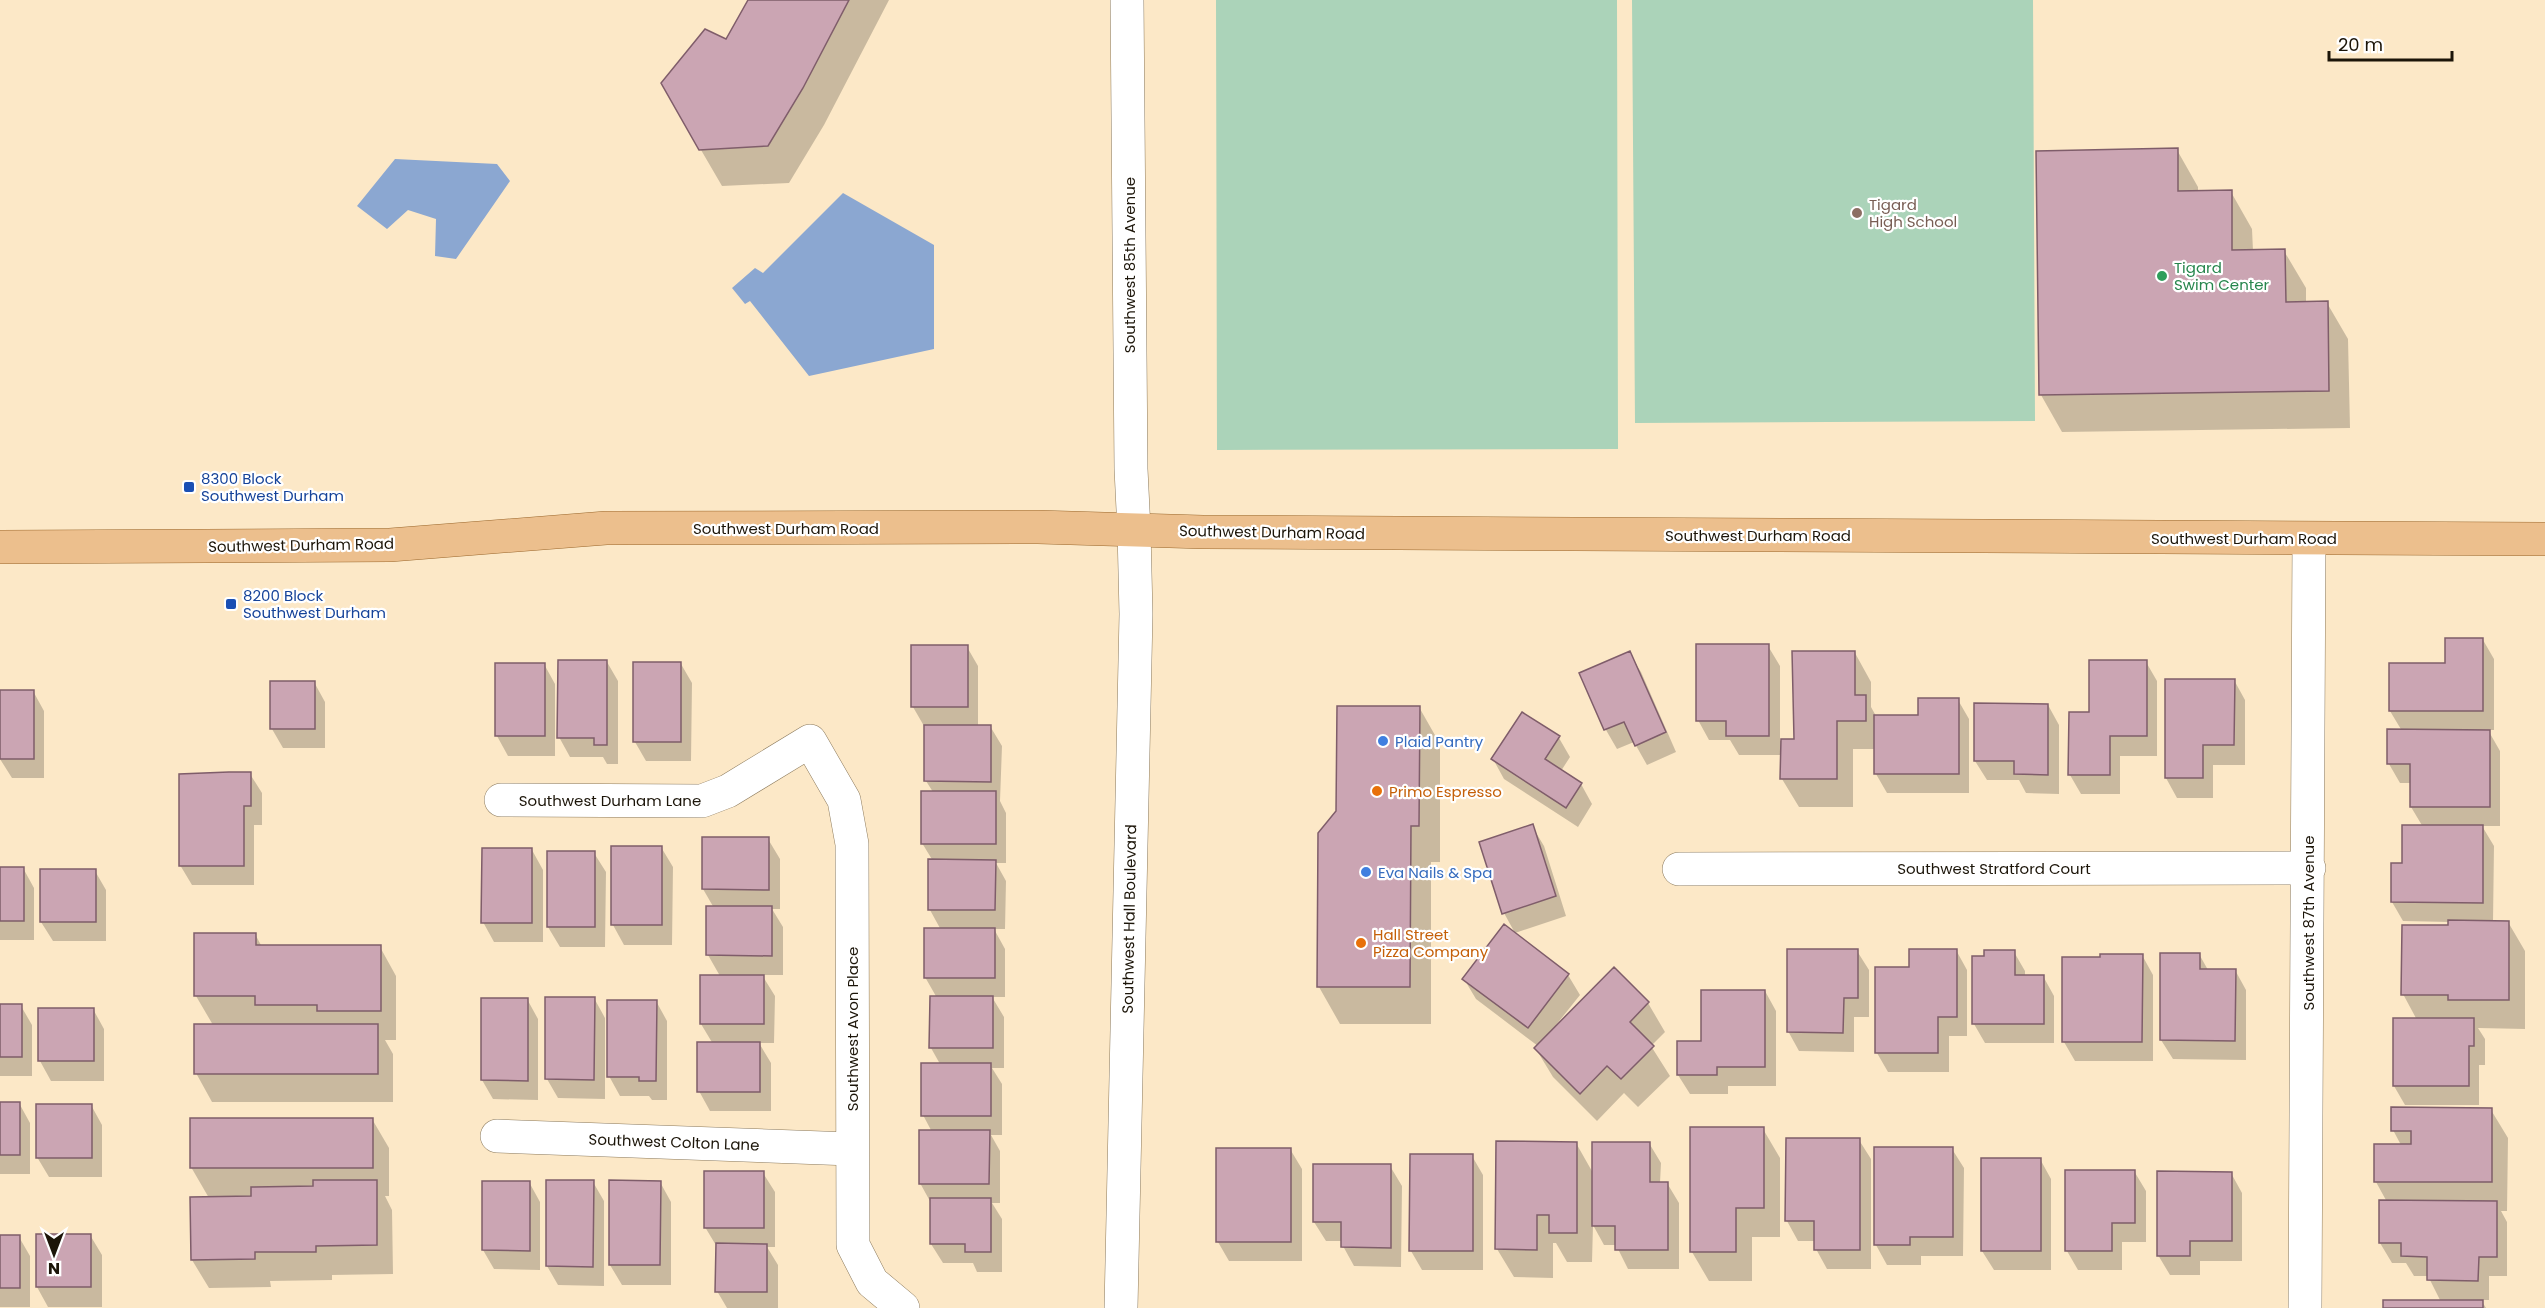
<svg xmlns="http://www.w3.org/2000/svg" width="2545" height="1308" viewBox="0 0 2545 1308" font-family="Poppins,sans-serif">
<rect width="100%" height="100%" fill="#fce8c7"/>
<path fill="#abd3b9" d="M 1216,0 L 1617,0 L 1618,449 L 1217,450 Z
M 1632,0 L 2033,0 L 2035,421 L 1635,423 Z"/>
<path fill="#8ba7d1" d="M 395,159 L 497,164 L 510,181 L 456,259 L 435,256 L 436,219 L 408,210 L 387,229 L 357,206 Z
M 843,193 L 934,245 L 934,349 L 809,376 L 750,301 L 745,304 L 732,288 L 755,268 L 763,273 Z"/>
<path fill="#0003" d="M 750,0 L 889,0 L 824,125 L 789,183 L 722,186 L 662,83 L 726,41 Z
M 2177,150 L 2198,187 L 2198,192 L 2231,192 L 2252,229 L 2253,251 L 2284,251 L 2306,288 L 2306,303 L 2327,303 L 2348,339 L 2350,428 L 2062,432 L 2041,395 Z
M 2483,640 L 2494,659 L 2494,730 L 2488,730 L 2500,751 L 2500,826 L 2482,826 L 2494,846 L 2493,922 L 2508,922 L 2525,951 L 2525,1029 L 2478,1028 L 2485,1039 L 2485,1065 L 2479,1065 L 2479,1105 L 2405,1105 L 2394,1086 L 2417,1020 L 2403,994 L 2450,927 L 2450,922 L 2403,921 L 2392,902 L 2403,864 L 2423,827 L 2411,807 L 2412,783 L 2400,783 L 2389,764 L 2402,731 L 2390,711 L 2447,664 Z
M 1768,646 L 1780,666 L 1780,741 L 1795,741 L 1855,653 L 1871,682 L 1871,707 L 1876,716 L 1919,716 L 1958,700 L 1969,719 L 1969,793 L 1887,793 L 1876,774 L 1876,749 L 1853,749 L 1853,807 L 1799,807 L 1782,779 L 1782,755 L 1739,755 L 1730,740 L 1709,740 L 1698,720 Z
M 967,647 L 978,666 L 978,726 L 990,726 L 1002,746 L 1000,801 L 1006,813 L 1006,863 L 996,863 L 1006,881 L 1005,929 L 994,929 L 1005,949 L 1005,997 L 992,997 L 1004,1017 L 1004,1068 L 992,1068 L 1002,1084 L 1002,1135 L 991,1135 L 1000,1151 L 1000,1203 L 992,1203 L 1002,1219 L 1002,1272 L 977,1272 L 973,1263 L 943,1263 L 931,1244 L 931,1203 L 920,1183 L 932,1132 L 923,1115 L 940,1064 L 931,1048 L 937,998 L 925,977 L 941,930 L 930,910 L 933,861 L 922,843 L 933,792 L 926,781 L 924,726 L 913,707 Z
M 1629,653 L 1641,672 L 1676,752 L 1647,765 L 1634,742 L 1617,749 L 1606,730 L 1581,674 Z
M 607,662 L 618,681 L 618,764 L 607,764 L 603,757 L 570,757 L 559,737 Z
M 2146,662 L 2157,681 L 2157,756 L 2120,756 L 2120,794 L 2081,794 L 2070,775 L 2090,713 Z
M 497,664 L 544,664 L 555,684 L 555,756 L 508,756 L 497,736 Z
M 681,664 L 692,683 L 691,761 L 646,761 L 635,742 Z
M 2234,680 L 2245,700 L 2245,765 L 2213,765 L 2213,798 L 2177,798 L 2166,778 Z
M 314,682 L 325,702 L 325,748 L 283,748 L 272,729 Z
M 0,691 L 33,691 L 44,711 L 44,778 L 12,778 L 0,759 Z
M 2048,705 L 2059,725 L 2059,794 L 2026,793 L 2019,780 L 1987,780 L 1975,761 Z
M 1419,707 L 1440,744 L 1440,862 L 1431,862 L 1431,1024 L 1340,1024 L 1319,987 Z
M 1559,738 L 1570,757 L 1561,771 L 1581,784 L 1592,804 L 1578,827 L 1504,779 L 1493,759 Z
M 250,774 L 262,793 L 262,825 L 254,825 L 254,885 L 192,885 L 180,865 Z
M 1532,826 L 1544,846 L 1566,916 L 1515,933 L 1504,913 Z
M 768,839 L 780,859 L 780,909 L 772,909 L 783,927 L 783,975 L 762,975 L 775,996 L 774,1043 L 759,1043 L 771,1063 L 771,1111 L 710,1111 L 699,1091 L 713,1044 L 701,1024 L 720,976 L 708,955 L 714,908 L 703,889 Z
M 661,847 L 673,867 L 672,945 L 624,945 L 613,925 Z
M 532,850 L 543,870 L 543,942 L 494,942 L 483,922 Z
M 548,853 L 594,853 L 606,872 L 605,947 L 560,947 L 548,927 Z
M 0,868 L 23,868 L 34,888 L 34,940 L 0,940 Z
M 95,871 L 106,890 L 106,941 L 53,941 L 41,922 Z
M 1504,926 L 1568,975 L 1580,995 L 1556,1025 L 1558,1026 L 1614,969 L 1648,1003 L 1665,1032 L 1651,1046 L 1670,1076 L 1638,1107 L 1624,1093 L 1597,1121 L 1553,1077 L 1536,1049 L 1538,1046 L 1476,999 L 1464,979 Z
M 255,934 L 262,947 L 380,947 L 396,976 L 396,1040 L 385,1040 L 393,1054 L 393,1102 L 212,1102 L 196,1073 L 213,1025 L 196,996 Z
M 1956,950 L 1967,970 L 1967,1036 L 1949,1036 L 1949,1072 L 1888,1072 L 1877,1053 L 1910,968 Z
M 1857,951 L 1869,970 L 1869,1017 L 1854,1017 L 1854,1052 L 1799,1051 L 1788,1031 Z
M 2014,952 L 2025,971 L 2025,976 L 2043,976 L 2054,996 L 2054,1043 L 1985,1043 L 1974,1024 L 1985,957 Z
M 2199,954 L 2208,970 L 2235,970 L 2246,990 L 2246,1060 L 2173,1059 L 2161,1040 Z
M 2142,955 L 2153,975 L 2153,1061 L 2075,1061 L 2064,1042 L 2101,958 Z
M 1765,991 L 1776,1011 L 1776,1086 L 1728,1086 L 1728,1094 L 1690,1094 L 1678,1075 L 1702,1042 Z
M 594,998 L 605,1018 L 605,1099 L 558,1098 L 547,1079 Z
M 527,999 L 538,1019 L 538,1100 L 493,1099 L 482,1080 Z
M 656,1001 L 667,1021 L 667,1100 L 652,1100 L 649,1096 L 620,1096 L 609,1076 Z
M 0,1006 L 21,1006 L 32,1025 L 32,1076 L 0,1076 Z
M 93,1009 L 104,1029 L 104,1081 L 51,1081 L 40,1061 Z
M 0,1103 L 19,1103 L 30,1123 L 30,1174 L 0,1174 Z
M 91,1105 L 102,1125 L 102,1177 L 49,1177 L 37,1157 Z
M 2491,1110 L 2508,1138 L 2507,1211 L 2501,1211 L 2507,1222 L 2507,1276 L 2489,1276 L 2489,1300 L 2481,1300 L 2486,1308 L 2384,1308 L 2441,1302 L 2428,1276 L 2414,1276 L 2406,1263 L 2392,1263 L 2380,1243 L 2380,1202 L 2387,1202 L 2376,1182 L 2401,1145 L 2393,1130 Z
M 372,1119 L 389,1148 L 389,1196 L 385,1196 L 392,1210 L 393,1274 L 332,1275 L 332,1280 L 270,1281 L 271,1287 L 209,1288 L 192,1260 L 209,1198 L 191,1167 Z
M 1763,1129 L 1780,1158 L 1780,1237 L 1752,1237 L 1752,1281 L 1709,1281 L 1692,1252 Z
M 1787,1140 L 1859,1140 L 1871,1159 L 1871,1269 L 1827,1269 L 1816,1249 L 1816,1241 L 1798,1241 L 1787,1221 Z
M 1576,1143 L 1593,1173 L 1649,1143 L 1661,1163 L 1660,1183 L 1667,1183 L 1679,1203 L 1679,1269 L 1628,1269 L 1616,1245 L 1604,1245 L 1593,1225 L 1592,1262 L 1567,1262 L 1556,1243 L 1553,1243 L 1553,1278 L 1514,1277 L 1497,1249 Z
M 1876,1148 L 1952,1149 L 1964,1168 L 1963,1256 L 1921,1256 L 1921,1265 L 1887,1265 L 1876,1245 Z
M 1290,1149 L 1302,1169 L 1302,1261 L 1229,1261 L 1218,1242 Z
M 1472,1156 L 1483,1175 L 1483,1270 L 1422,1270 L 1411,1251 Z
M 2040,1159 L 2051,1179 L 2051,1270 L 1994,1270 L 1982,1251 Z
M 1390,1166 L 1402,1186 L 1401,1267 L 1354,1266 L 1343,1246 L 1343,1241 L 1326,1241 L 1314,1222 Z
M 2134,1171 L 2146,1191 L 2146,1242 L 2122,1242 L 2122,1270 L 2078,1270 L 2067,1251 Z
M 763,1173 L 775,1192 L 775,1247 L 767,1247 L 778,1265 L 778,1308 L 727,1308 L 717,1291 L 717,1247 L 705,1227 Z
M 2231,1173 L 2242,1193 L 2242,1261 L 2200,1261 L 2200,1275 L 2170,1275 L 2158,1255 Z
M 529,1182 L 540,1202 L 540,1270 L 494,1269 L 483,1250 Z
M 593,1182 L 604,1201 L 604,1286 L 558,1285 L 547,1266 Z
M 610,1182 L 660,1182 L 671,1202 L 671,1285 L 622,1285 L 610,1265 Z
M 90,1235 L 102,1255 L 102,1307 L 48,1307 L 37,1287 Z
M 0,1237 L 19,1237 L 30,1256 L 30,1307 L 0,1307 Z"/>
<path fill="#cba5b3" stroke="#7f5d6a" stroke-width="1.5" d="M 748,0 L 849,0 L 803,88 L 768,146 L 699,150 L 661,83 L 705,29 L 726,39 Z
M 2178,148 L 2178,191 L 2232,190 L 2232,250 L 2285,249 L 2286,302 L 2328,301 L 2329,391 L 2039,395 L 2036,151 Z
M 2445,638 L 2483,638 L 2483,711 L 2389,711 L 2389,663 L 2445,663 Z
M 1696,644 L 1769,644 L 1769,736 L 1726,736 L 1726,721 L 1696,721 Z
M 911,645 L 968,645 L 968,707 L 911,707 Z
M 1630,651 L 1666,732 L 1635,746 L 1624,722 L 1604,730 L 1579,673 Z
M 1792,651 L 1855,651 L 1855,695 L 1866,695 L 1866,721 L 1837,721 L 1837,779 L 1780,779 L 1781,739 L 1794,739 Z
M 558,660 L 607,660 L 607,745 L 594,745 L 594,738 L 557,738 Z
M 2089,660 L 2147,660 L 2147,736 L 2110,736 L 2110,775 L 2068,775 L 2069,712 L 2089,712 Z
M 633,662 L 681,662 L 681,742 L 633,742 Z
M 495,663 L 545,663 L 545,736 L 495,736 Z
M 2165,679 L 2235,679 L 2234,745 L 2203,745 L 2203,778 L 2165,778 Z
M 270,681 L 315,681 L 315,729 L 270,729 Z
M 0,690 L 34,690 L 34,759 L 0,759 Z
M 1918,698 L 1959,698 L 1959,774 L 1874,774 L 1874,715 L 1918,715 Z
M 1974,703 L 2048,704 L 2048,775 L 2014,774 L 2014,761 L 1974,761 Z
M 1337,706 L 1420,706 L 1419,826 L 1411,826 L 1410,987 L 1317,987 L 1318,833 L 1336,811 Z
M 1522,712 L 1560,736 L 1545,759 L 1582,783 L 1566,808 L 1491,759 Z
M 924,725 L 991,725 L 991,782 L 924,781 Z
M 2387,729 L 2490,730 L 2490,807 L 2410,807 L 2410,764 L 2387,764 Z
M 229,772 L 251,772 L 251,806 L 244,806 L 244,866 L 179,866 L 179,774 Z
M 921,791 L 996,791 L 996,844 L 921,844 Z
M 1533,824 L 1556,896 L 1502,914 L 1479,842 Z
M 2402,825 L 2483,825 L 2483,903 L 2391,902 L 2391,863 L 2402,863 Z
M 702,837 L 769,837 L 769,890 L 702,889 Z
M 611,846 L 662,846 L 662,925 L 611,925 Z
M 482,848 L 532,848 L 532,923 L 481,923 Z
M 547,851 L 595,851 L 595,927 L 547,927 Z
M 928,859 L 996,860 L 995,910 L 928,910 Z
M 0,867 L 24,867 L 24,921 L 0,921 Z
M 40,869 L 96,869 L 96,922 L 40,922 Z
M 706,906 L 772,906 L 772,956 L 706,955 Z
M 2448,920 L 2509,921 L 2509,1000 L 2448,1000 L 2448,995 L 2401,995 L 2402,925 L 2448,925 Z
M 1504,924 L 1569,974 L 1528,1028 L 1462,979 Z
M 924,928 L 995,928 L 995,978 L 924,978 Z
M 194,933 L 256,933 L 256,945 L 381,945 L 381,1011 L 317,1011 L 317,1005 L 255,1005 L 255,996 L 194,996 Z
M 1787,949 L 1858,949 L 1858,998 L 1844,998 L 1843,1033 L 1787,1032 Z
M 1909,949 L 1957,949 L 1957,1017 L 1938,1017 L 1938,1053 L 1875,1053 L 1875,967 L 1909,967 Z
M 1984,950 L 2015,950 L 2015,975 L 2044,975 L 2044,1024 L 1972,1024 L 1972,956 L 1984,956 Z
M 2160,953 L 2200,953 L 2200,969 L 2236,969 L 2235,1041 L 2160,1040 Z
M 2100,954 L 2143,954 L 2142,1042 L 2062,1042 L 2062,957 L 2100,957 Z
M 1614,967 L 1649,1002 L 1630,1022 L 1654,1046 L 1621,1079 L 1607,1066 L 1580,1094 L 1534,1048 Z
M 700,975 L 764,975 L 764,1024 L 700,1024 Z
M 1701,990 L 1765,990 L 1765,1067 L 1717,1067 L 1717,1075 L 1677,1075 L 1677,1041 L 1701,1041 Z
M 930,996 L 993,996 L 993,1048 L 929,1048 Z
M 545,997 L 595,997 L 594,1080 L 545,1079 Z
M 481,998 L 528,998 L 528,1081 L 481,1080 Z
M 607,1000 L 657,1000 L 656,1081 L 639,1081 L 639,1077 L 607,1077 Z
M 0,1004 L 22,1004 L 22,1057 L 0,1057 Z
M 38,1008 L 94,1008 L 94,1061 L 38,1061 Z
M 2393,1018 L 2474,1018 L 2474,1046 L 2469,1046 L 2469,1086 L 2393,1086 Z
M 194,1024 L 378,1024 L 378,1074 L 194,1074 Z
M 697,1042 L 760,1042 L 760,1092 L 697,1092 Z
M 921,1063 L 991,1063 L 991,1116 L 921,1116 Z
M 0,1102 L 20,1102 L 20,1155 L 0,1155 Z
M 36,1104 L 92,1104 L 92,1158 L 36,1158 Z
M 2391,1107 L 2492,1108 L 2492,1182 L 2374,1182 L 2374,1144 L 2411,1144 L 2411,1131 L 2391,1131 Z
M 190,1118 L 373,1118 L 373,1168 L 190,1168 Z
M 1690,1127 L 1764,1127 L 1764,1208 L 1736,1208 L 1736,1252 L 1690,1252 Z
M 919,1130 L 990,1130 L 989,1184 L 919,1184 Z
M 1786,1138 L 1860,1138 L 1860,1250 L 1814,1250 L 1814,1221 L 1785,1221 Z
M 1496,1141 L 1577,1142 L 1577,1233 L 1549,1233 L 1549,1215 L 1537,1215 L 1537,1250 L 1495,1249 Z
M 1592,1142 L 1650,1142 L 1650,1182 L 1668,1182 L 1668,1250 L 1615,1250 L 1615,1226 L 1592,1226 Z
M 1874,1147 L 1953,1147 L 1953,1237 L 1910,1237 L 1910,1245 L 1874,1245 Z
M 1216,1148 L 1291,1148 L 1291,1242 L 1216,1242 Z
M 1410,1154 L 1473,1154 L 1473,1251 L 1409,1251 Z
M 1981,1158 L 2041,1158 L 2041,1251 L 1981,1251 Z
M 1313,1164 L 1391,1164 L 1391,1248 L 1341,1247 L 1341,1222 L 1313,1222 Z
M 2065,1170 L 2135,1170 L 2135,1223 L 2112,1223 L 2112,1251 L 2065,1251 Z
M 704,1171 L 764,1171 L 764,1228 L 704,1228 Z
M 2157,1171 L 2232,1172 L 2232,1241 L 2190,1241 L 2190,1256 L 2157,1256 Z
M 313,1180 L 377,1180 L 377,1245 L 316,1246 L 316,1252 L 255,1252 L 255,1259 L 191,1260 L 190,1197 L 251,1196 L 251,1187 L 313,1186 Z
M 546,1180 L 594,1180 L 593,1267 L 546,1266 Z
M 609,1180 L 661,1181 L 660,1265 L 609,1265 Z
M 482,1181 L 530,1181 L 530,1251 L 482,1250 Z
M 930,1198 L 991,1198 L 991,1252 L 965,1252 L 965,1244 L 930,1244 Z
M 2379,1200 L 2497,1201 L 2497,1257 L 2479,1257 L 2478,1281 L 2427,1280 L 2427,1257 L 2401,1256 L 2401,1243 L 2379,1243 Z
M 36,1234 L 91,1234 L 91,1287 L 36,1287 Z
M 0,1235 L 20,1235 L 20,1288 L 0,1288 Z
M 716,1243 L 767,1244 L 767,1292 L 715,1292 Z
M 2383,1300 L 2483,1300 L 2483,1308 L 2383,1308 Z"/>
<g fill="none" stroke-linecap="round" stroke-linejoin="round">
<defs>
<path id="street" d="M 1127,0 L 1131,469 L 1134,530
M 501,800 L 702,801 L 728,791 L 810,741 L 844,800 L 852,844 L 853,1245 L 872,1282 L 903,1308
M 1679,869 L 2309,868
M 497,1136 L 851,1149
M 2305,1308 L 2309,539"/>
<path id="secondary" d="M 1121,1308 L 1136,614 L 1134,530"/>
<path id="primary" d="M 0,547 L 390,545 L 606,528 L 1038,527 L 1203,532 L 2545,539"/>
</defs>
<use href="#street" stroke="#8c7a5c" stroke-width="34"/>
<use href="#secondary" stroke="#8c7a5c" stroke-width="34"/>
<use href="#primary" stroke="#9b682d" stroke-width="34"/>
<use href="#street" stroke="#fff" stroke-width="33"/>
<use href="#secondary" stroke="#fff" stroke-width="33"/>
<use href="#primary" stroke="#ecbf8d" stroke-width="33"/>
</g>
<circle fill="#8d6e63" stroke="#fff" stroke-width="2" cx="1857" cy="213" r="6"/>
<circle fill="#2e9e5b" stroke="#fff" stroke-width="2" cx="2162" cy="276" r="6"/>
<g fill="#1a4fb4" stroke="#fff" stroke-width="2">
<rect x="183" y="481" width="12" height="12" rx="3"/>
<rect x="225" y="598" width="12" height="12" rx="3"/>
</g>
<g fill="#3f7fe0" stroke="#fff" stroke-width="2">
<circle cx="1383" cy="741" r="6"/>
<circle cx="1366" cy="872" r="6"/>
</g>
<g fill="#e8710a" stroke="#fff" stroke-width="2">
<circle cx="1377" cy="791" r="6"/>
<circle cx="1361" cy="943" r="6"/>
</g>
<g text-anchor="middle" dominant-baseline="central" stroke-width="4.5" stroke-linejoin="round" paint-order="stroke">
<g font-size="15" fill="#785e54" stroke="#fff" text-anchor="start">
<text x="1869" y="204">Tigard<tspan x="1869" dy="17">High School</tspan></text>
</g>
<g font-size="15" fill="#1c1509" stroke="#fff">
<text transform="translate(1129 265) rotate(-90)">Southwest 85th Avenue</text>
<text x="786" y="528">Southwest Durham Road</text>
<text transform="translate(1272 532) rotate(1)">Southwest Durham Road</text>
<text x="1758" y="535">Southwest Durham Road</text>
<text x="2244" y="538">Southwest Durham Road</text>
<text transform="translate(301 545) rotate(-1)">Southwest Durham Road</text>
<text x="610" y="800">Southwest Durham Lane</text>
<text x="1994" y="868">Southwest Stratford Court</text>
<text transform="translate(1129 919) rotate(-89)">Southwest Hall Boulevard</text>
<text transform="translate(2308 923) rotate(-90)">Southwest 87th Avenue</text>
<text transform="translate(852 1029) rotate(-90)">Southwest Avon Place</text>
<text transform="translate(674 1142) rotate(2)">Southwest Colton Lane</text>
</g>
<g font-size="15" fill="#27864d" stroke="#fff" text-anchor="start">
<text x="2174" y="267">Tigard<tspan x="2174" dy="17">Swim Center</tspan></text>
</g>
<g font-size="15" fill="#164399" stroke="#fff" text-anchor="start">
<text x="201" y="478">8300 Block<tspan x="201" dy="17">Southwest Durham</tspan></text>
<text x="243" y="595">8200 Block<tspan x="243" dy="17">Southwest Durham</tspan></text>
</g>
<g font-size="15" fill="#366cbe" stroke="#fff" text-anchor="start">
<text x="1395" y="741">Plaid Pantry</text>
<text x="1378" y="872">Eva Nails &amp; Spa</text>
</g>
<g font-size="15" fill="#c56008" stroke="#fff" text-anchor="start">
<text x="1389" y="791">Primo Espresso</text>
<text x="1373" y="934">Hall Street<tspan x="1373" dy="17">Pizza Company</tspan></text>
</g>
</g>
<g transform="translate(54 1254) rotate(180)" stroke="#ffffff" stroke-width="4.5" paint-order="stroke">
<path d="M0-4.5L10 22L0 15L-10 22Z" fill="#1c1509"/>
<text y="-9" font-size="16" font-weight="bold" text-anchor="middle" fill="#1c1509">N</text>
</g>
<path d="M2329 51v9h123v-9" fill="none" stroke="#1c1509" stroke-width="3"/>
<text x="2338" y="51" font-size="18" fill="#1c1509" stroke="#ffffff" stroke-width="4.5" paint-order="stroke">20 m</text>
</svg>
